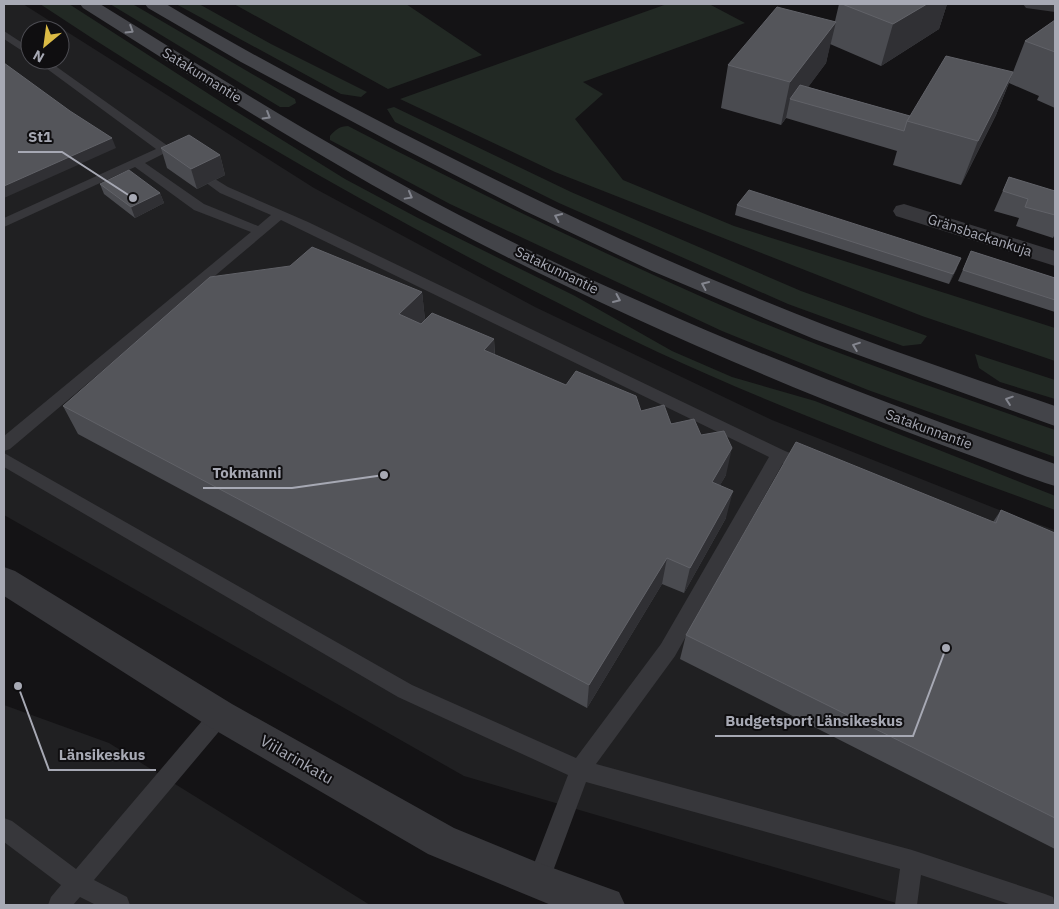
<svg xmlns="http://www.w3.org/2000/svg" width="1059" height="909" viewBox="0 0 1059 909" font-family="'IBM Plex Sans',sans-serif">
<rect width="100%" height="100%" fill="#141315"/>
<path fill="#202022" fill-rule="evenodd" d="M 4,4 L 23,4 L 314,188 L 535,307 L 772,420 L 1007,513 L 1055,530 L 1055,905 L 903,905 L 464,776 L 4,515 ZM 30,30 L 60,30 L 60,60 L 30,60 Z
M 4,705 L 109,743 L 370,905 L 4,905 Z"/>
<path fill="#222924" d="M 40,4 L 69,4 L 229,107 L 345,179 L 418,218 L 575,296 L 672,351 L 732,377 L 815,401 L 1053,495 L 1055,496 L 1055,510 C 939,467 823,425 709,375 C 636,344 564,306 493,270 C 337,189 186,101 40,4 Z
M 110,4 L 132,4 L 136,6 L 295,99 L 296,103 L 289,107 L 280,107 Z
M 176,4 L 199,4 L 271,44 L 367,92 L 361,97 L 341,94 Z
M 234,4 L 406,4 L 482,55 L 388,89 Z
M 667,4 L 709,4 L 745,23 L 583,82 L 603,94 L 575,119 L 623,180 L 734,226 L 1055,328 L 1055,361 L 922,316 L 555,172 L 400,99 Z
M 394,107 L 571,192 L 801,291 L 927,336 L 921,344 L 903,346 L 788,304 L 559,203 L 395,122 L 387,109 Z
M 348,126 C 476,192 607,256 739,313 C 843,357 949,393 1055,430 L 1055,457 L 868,390 L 722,331 L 450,204 L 330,140 L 330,136 C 335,130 340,126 348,126 Z
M 975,354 L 1055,380 L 1055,399 L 1000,382 L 979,368 Z"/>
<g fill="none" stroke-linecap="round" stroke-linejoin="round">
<path fill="#37373b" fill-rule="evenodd" d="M 4,31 L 30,48 L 30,56 L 4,39 Z
M 35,60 L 47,60 L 175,151 L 177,154 L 175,157 L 171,158 L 163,154 L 145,163 L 204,204 L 258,226 L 271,215 L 220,193 L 205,182 L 207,179 L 215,179 L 228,187 L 308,222 L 785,451 L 813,462 L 815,466 L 813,470 L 807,472 L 783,463 L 675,656 L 596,764 L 912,850 L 1045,894 L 1053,897 L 1055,905 L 1012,905 L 921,875 L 917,905 L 895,905 L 900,869 L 586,782 L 546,890 L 538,893 L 530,890 L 527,882 L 568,775 L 398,697 L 4,467 L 4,453 L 412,685 L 576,758 L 661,644 L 769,457 L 281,220 L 10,449 L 4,451 L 4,436 L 251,232 L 194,210 L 135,167 L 4,227 L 4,218 L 156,149 Z
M 220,706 L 227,708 L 230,715 L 227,722 L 94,880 L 127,897 L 130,905 L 96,905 L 80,897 L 73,905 L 48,905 L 51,897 L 61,885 L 4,842 L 4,818 L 12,821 L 76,869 L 213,708 Z"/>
<path fill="#37373b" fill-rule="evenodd" d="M 1023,4 L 1055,4 L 1055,12 L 1026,8 Z
M 904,204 L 1055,251 L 1055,266 L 896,216 L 893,211 L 896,206 Z"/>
<path fill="#37373b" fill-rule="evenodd" d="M 4,567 L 15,571 L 232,704 L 454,828 L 539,863 L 619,892 L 625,905 L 551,905 L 428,854 L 208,726 L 4,596 Z"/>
<path fill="#434449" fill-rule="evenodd" d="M 80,4 L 100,4 C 218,77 336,151 459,215 C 651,314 852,392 1055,464 L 1055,486 C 1031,479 1007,469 983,460 C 930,441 878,421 825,400 C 695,347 567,290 443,224 C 320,158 201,83 83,8 Z
M 145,4 L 166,4 C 253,56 343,103 434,149 C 539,202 646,253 755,297 C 853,338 954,372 1055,406 L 1055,426 L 814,339 L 652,271 L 525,211 L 400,147 L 241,62 L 148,8 Z"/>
</g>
<path fill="#4a4b50" d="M 839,4 L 947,4 L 939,29 L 881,66 L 830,44 L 826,63 L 808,87 L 910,116 L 1013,72 L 1025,41 L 1055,20 L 1055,108 L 1037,100 L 1039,96 L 1009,83 L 996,115 L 961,185 L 893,165 L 897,151 L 786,118 L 781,125 L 721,108 L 728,65 L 835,21 Z
M 161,148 L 220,155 L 225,175 L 197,189 L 167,168 Z
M 1009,177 L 1055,191 L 1055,234 L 1053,238 L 1016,226 L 1019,218 L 994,211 Z
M 100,184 L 160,193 L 164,203 L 135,218 L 104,194 Z
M 737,205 L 957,268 L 949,284 L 735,215 Z
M 971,251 L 1055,278 L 1055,312 L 958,281 Z
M 422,292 L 425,320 L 494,339 L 495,355 L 566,385 L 641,411 L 701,435 L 726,475 L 720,485 L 726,518 L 684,593 L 662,584 L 587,708 L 78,434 L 63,406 Z
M 1001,510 L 1055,533 L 1055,849 L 680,659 L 686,635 L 993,522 Z"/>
<path fill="#303034" d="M 927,4 L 947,4 L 939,29 L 881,66 L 893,24 Z
M 836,22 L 826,63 L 798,101 L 790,99 L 786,118 L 781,125 L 790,82 Z
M 1013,72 L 996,115 L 961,185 L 978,141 Z
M 112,138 L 116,148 L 4,198 L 4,186 Z
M 220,155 L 225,175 L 197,189 L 191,169 Z
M 160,193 L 164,203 L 135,218 L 131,207 Z
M 961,258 L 957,268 L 949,284 L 953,274 Z
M 422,292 L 425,320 L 403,343 L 399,314 Z
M 494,339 L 495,367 L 484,350 Z
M 732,448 L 726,475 L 706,509 L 712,482 Z
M 733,491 L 726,518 L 684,593 L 690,568 Z
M 667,558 L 662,584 L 587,708 L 589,685 Z"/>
<path fill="#54555a" stroke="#616268" d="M 842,4 L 927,4 L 893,24 Z
M 777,7 L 836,22 L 790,82 L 728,65 Z
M 1055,20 L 1055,52 L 1025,41 Z
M 946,56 L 1013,72 L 978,141 L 907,121 Z
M 4,63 L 70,111 L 112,138 L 4,186 Z
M 800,85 L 910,116 L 907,121 L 904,131 L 790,99 Z
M 189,135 L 220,155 L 191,169 L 161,148 Z
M 129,170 L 160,193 L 131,207 L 100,184 Z
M 1009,177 L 1055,191 L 1055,215 L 1025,207 L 1028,199 L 1003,191 Z
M 749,190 L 961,258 L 953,274 L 737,205 Z
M 312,247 L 422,292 L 399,314 L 421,324 L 432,313 L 494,339 L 484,350 L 566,385 L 576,371 L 636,396 L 641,411 L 664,405 L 671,424 L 694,419 L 701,435 L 724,431 L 732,448 L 712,482 L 733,491 L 690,568 L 667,558 L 589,685 L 63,406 L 210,277 L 290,266 Z
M 971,251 L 1055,278 L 1055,300 L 963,270 Z
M 796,442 L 996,523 L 1001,510 L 1055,533 L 1055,818 L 686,635 Z"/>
<defs><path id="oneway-chevron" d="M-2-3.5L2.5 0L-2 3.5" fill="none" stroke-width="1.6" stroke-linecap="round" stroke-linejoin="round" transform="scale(1.25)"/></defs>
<g stroke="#84868f">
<use href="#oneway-chevron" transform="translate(130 30) rotate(32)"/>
<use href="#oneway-chevron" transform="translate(267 116) rotate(31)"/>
<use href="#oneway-chevron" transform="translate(409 196) rotate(29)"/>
<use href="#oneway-chevron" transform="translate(558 217) rotate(-155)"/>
<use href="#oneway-chevron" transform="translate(705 285) rotate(-156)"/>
<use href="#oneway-chevron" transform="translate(617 299) rotate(24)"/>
<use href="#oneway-chevron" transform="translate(856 346) rotate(-159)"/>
<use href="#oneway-chevron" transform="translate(1009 400) rotate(-161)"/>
</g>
<g text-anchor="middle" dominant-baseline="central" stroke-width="4" stroke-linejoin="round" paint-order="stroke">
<g font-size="14" fill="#a7a9b4" stroke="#0f0e10">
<text transform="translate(202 75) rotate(32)">Satakunnantie</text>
<text transform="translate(980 235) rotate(18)">Gränsbackankuja</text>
<text transform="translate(557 270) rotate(26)">Satakunnantie</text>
<text transform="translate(929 429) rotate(20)">Satakunnantie</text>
</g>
<g font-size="16" fill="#a7a9b4" stroke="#0f0e10">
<text transform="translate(297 759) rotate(30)">Viilarinkatu</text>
</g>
</g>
<path fill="none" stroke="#a7a9b4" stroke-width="2" d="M133 198L62 152H18M384 475L292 488H203M946 648L913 736H715M18 686L49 770H156"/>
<g fill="#a7a9b4" stroke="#0f0e10" stroke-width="2">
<circle cx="133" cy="198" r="5"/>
<circle cx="384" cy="475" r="5"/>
<circle cx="946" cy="648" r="5"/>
<circle cx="18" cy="686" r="5"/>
</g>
<g font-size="15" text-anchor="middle" font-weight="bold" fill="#a7a9b4" stroke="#0f0e10" stroke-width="4" stroke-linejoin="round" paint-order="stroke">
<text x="40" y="142">St1</text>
<text x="247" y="478">Tokmanni</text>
<text x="814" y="726">Budgetsport Länsikeskus</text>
<text x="102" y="760">Länsikeskus</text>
</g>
<rect width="1059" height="909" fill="none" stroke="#a7a9b4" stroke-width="10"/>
<g transform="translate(45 45) rotate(209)"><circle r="24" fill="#0f0e10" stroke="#4c4c52"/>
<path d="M0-4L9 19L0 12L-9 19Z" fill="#dbbb45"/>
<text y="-8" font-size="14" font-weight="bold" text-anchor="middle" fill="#a7a9b4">N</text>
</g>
</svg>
